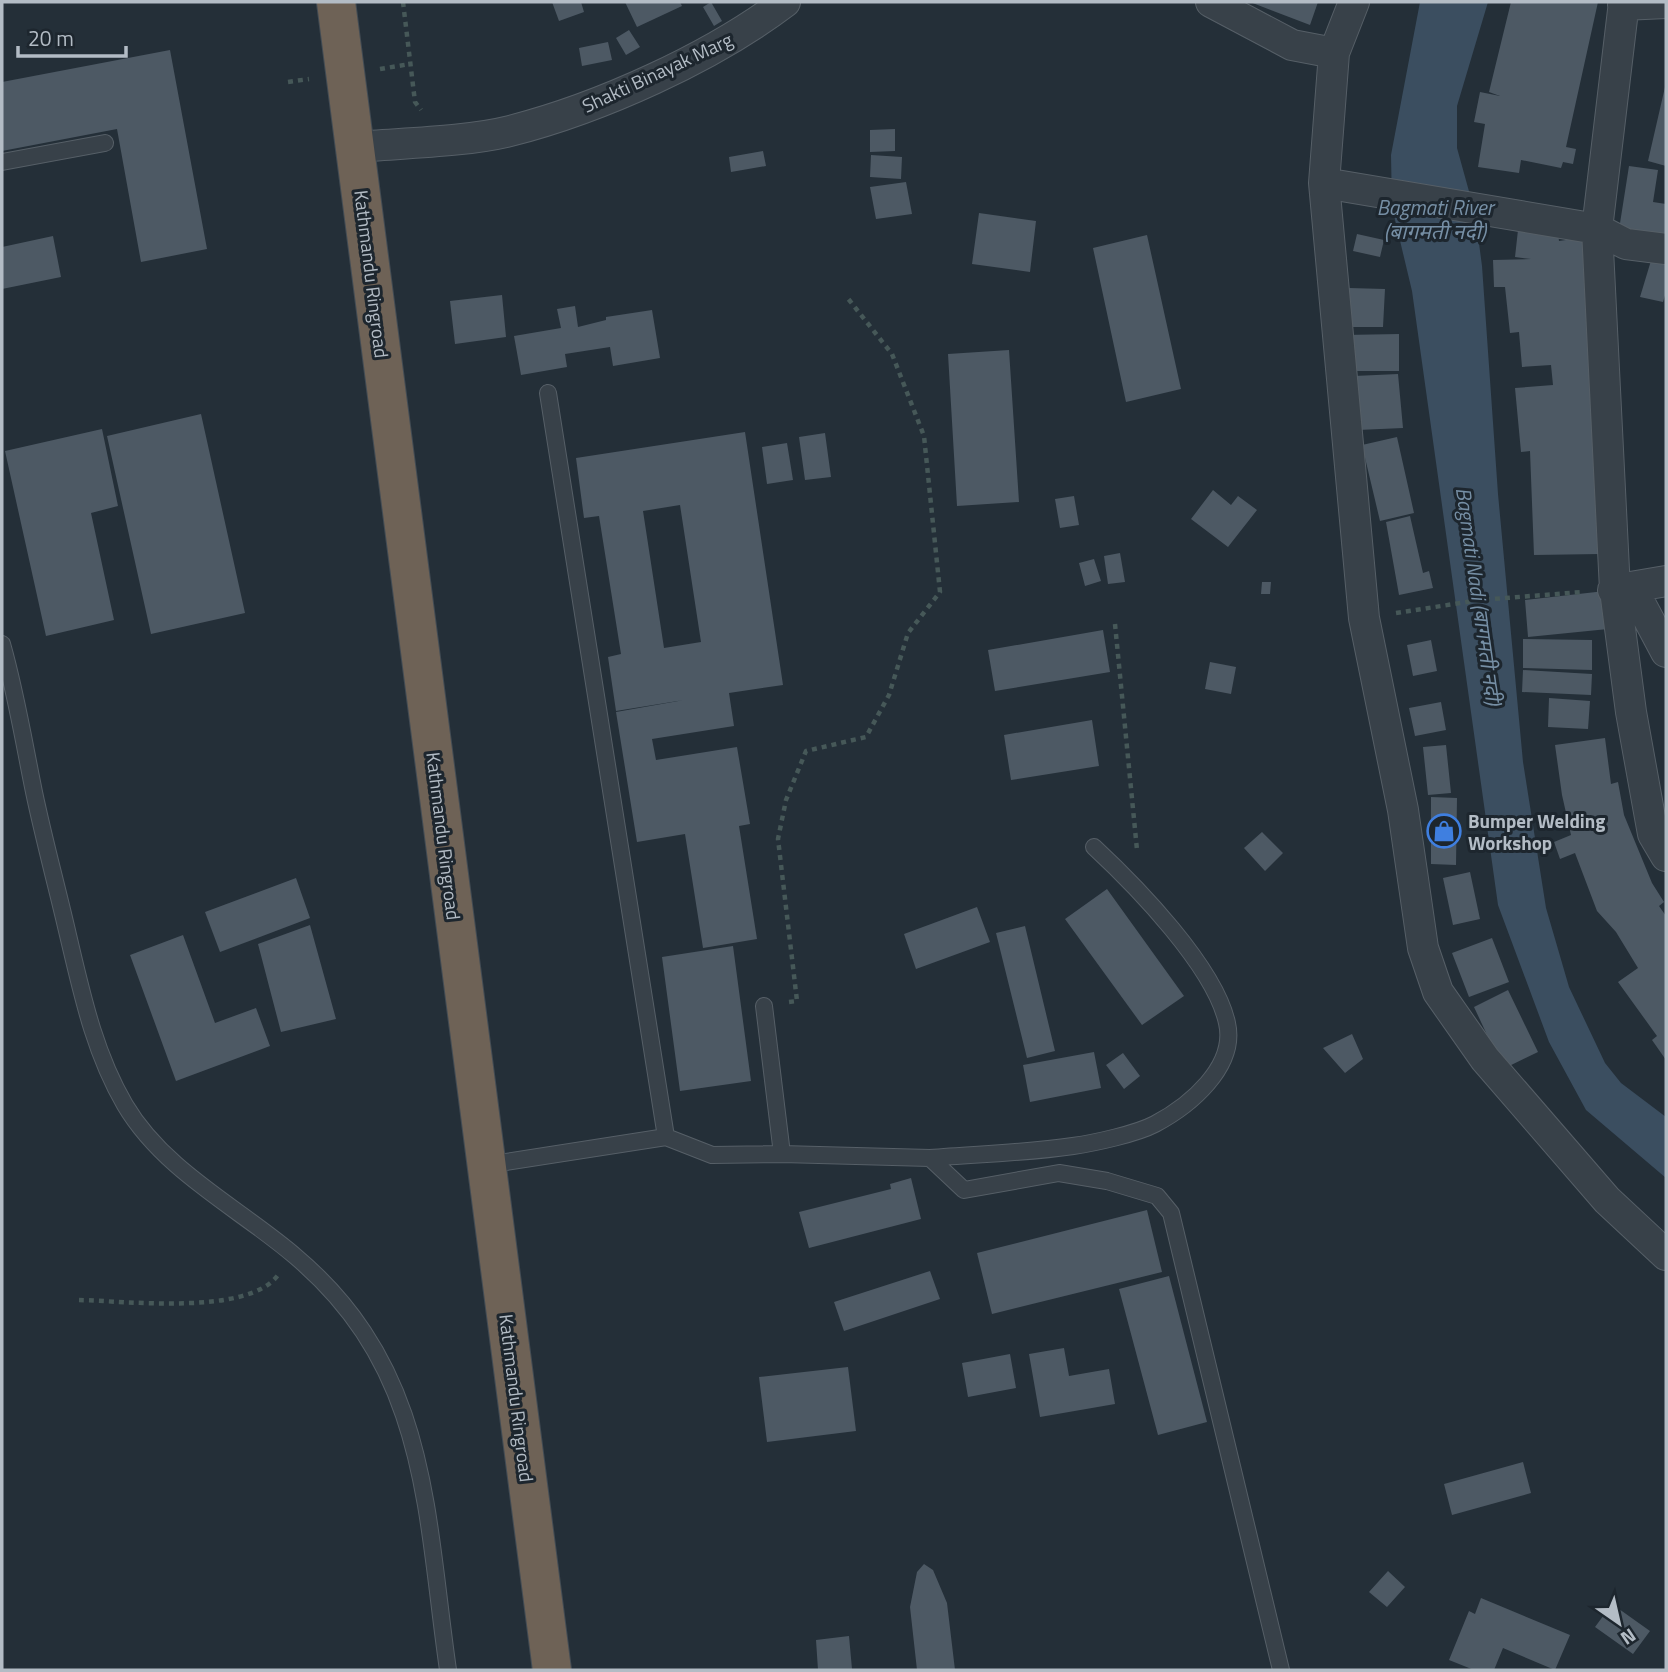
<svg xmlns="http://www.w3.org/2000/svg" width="1668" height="1672" viewBox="0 0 1668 1672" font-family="'Titillium Web','Noto Sans Devanagari',sans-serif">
<rect width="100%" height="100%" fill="#242f38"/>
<path fill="#3b4e60" d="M 1420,2 L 1488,2 L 1457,106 L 1457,148 L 1475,213 L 1482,266 L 1498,494 L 1523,762 L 1546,908 L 1569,987 L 1605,1063 L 1621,1083 L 1666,1117 L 1666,1178 L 1586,1110 L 1549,1042 L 1498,905 L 1412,291 L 1392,207 L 1391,155 Z"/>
<path fill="#4d5964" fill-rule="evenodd" d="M 552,2 L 581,2 L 584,12 L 559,21 Z
M 625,2 L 680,2 L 682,6 L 637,27 Z
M 711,2 L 722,21 L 714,26 L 703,7 Z
M 1250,2 L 1318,2 L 1310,25 Z
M 1511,2 L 1598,2 L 1566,147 L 1576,149 L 1573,164 L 1563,162 L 1561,168 L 1521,160 L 1519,173 L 1478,167 L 1485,124 L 1474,122 L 1480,92 L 1500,96 L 1489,92 Z
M 629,30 L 640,47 L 626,55 L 616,38 Z
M 608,42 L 612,60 L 582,66 L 579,48 Z
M 170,50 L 207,249 L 141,262 L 117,129 L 2,151 L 2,82 Z
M 1665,87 L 1666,87 L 1666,166 L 1648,161 Z
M 895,129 L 895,151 L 870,152 L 870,130 Z
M 763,151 L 766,166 L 731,172 L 729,157 Z
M 871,155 L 902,157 L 901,179 L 870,177 Z
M 1629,166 L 1658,170 L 1653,202 L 1666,204 L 1666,244 L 1618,236 Z
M 906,182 L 912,214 L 876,219 L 870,187 Z
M 979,213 L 1036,221 L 1030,272 L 972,264 Z
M 1518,230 L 1558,233 L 1559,241 L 1587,237 L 1600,554 L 1534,555 L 1530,451 L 1521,452 L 1515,388 L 1553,385 L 1551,365 L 1522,367 L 1519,332 L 1510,333 L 1505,287 L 1494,287 L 1493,260 L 1531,259 L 1515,257 Z
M 1357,234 L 1384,240 L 1380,257 L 1353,251 Z
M 1147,235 L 1181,389 L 1126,402 L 1093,248 Z
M 53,236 L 61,277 L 2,289 L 2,247 Z
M 1653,254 L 1666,257 L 1666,292 L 1663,302 L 1640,297 Z
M 1349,288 L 1385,289 L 1383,327 L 1348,327 Z
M 502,295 L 506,337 L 455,344 L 450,301 Z
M 575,306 L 578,327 L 606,320 L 606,317 L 652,310 L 660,358 L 613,366 L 610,347 L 565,354 L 567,367 L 521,375 L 514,336 L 561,328 L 557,309 Z
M 1399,334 L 1399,371 L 1344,371 L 1344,335 Z
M 1009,350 L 1019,502 L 957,506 L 948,354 Z
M 1398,374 L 1403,428 L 1358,430 L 1354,376 Z
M 201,414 L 245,613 L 151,634 L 107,436 Z
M 102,429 L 118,506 L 91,513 L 114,620 L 46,636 L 5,451 Z
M 745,432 L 783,685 L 729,693 L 734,726 L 652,739 L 656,760 L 737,747 L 750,824 L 739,826 L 757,939 L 703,948 L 685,834 L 637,842 L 616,712 L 684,700 L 616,711 L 608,657 L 621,654 L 599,516 L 584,518 L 576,458 ZM 680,505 L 701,642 L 664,648 L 643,511 Z
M 825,433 L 831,477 L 805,480 L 799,437 Z
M 1397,437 L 1414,513 L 1380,521 L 1362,445 Z
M 787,443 L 793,480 L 767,484 L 762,447 Z
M 1213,490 L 1231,505 L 1238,496 L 1257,510 L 1228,547 L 1191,519 Z
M 1074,496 L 1079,525 L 1060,528 L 1055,499 Z
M 1410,516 L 1423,573 L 1429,571 L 1433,588 L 1399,595 L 1386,522 Z
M 1120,553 L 1125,582 L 1108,584 L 1104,556 Z
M 1094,559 L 1101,581 L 1085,586 L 1079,563 Z
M 1262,582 L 1271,582 L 1270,594 L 1261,594 Z
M 1605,591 L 1608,629 L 1528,637 L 1525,600 Z
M 1103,630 L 1110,672 L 995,691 L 988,650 Z
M 1523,639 L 1592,640 L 1592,670 L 1523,668 Z
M 1431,640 L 1437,671 L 1413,676 L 1407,645 Z
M 1210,662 L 1236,667 L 1231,694 L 1205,689 Z
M 1523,670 L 1592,674 L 1591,695 L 1522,692 Z
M 1549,698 L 1590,701 L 1588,729 L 1548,727 Z
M 1441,702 L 1446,730 L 1415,736 L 1409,708 Z
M 1092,720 L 1099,766 L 1011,780 L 1004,735 Z
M 1605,738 L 1611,784 L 1618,782 L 1624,815 L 1652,883 L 1664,902 L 1659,906 L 1666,916 L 1666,1060 L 1652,1040 L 1657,1036 L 1618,982 L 1638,968 L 1616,932 L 1597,911 L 1575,853 L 1560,859 L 1554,842 L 1571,835 L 1562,795 L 1555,745 Z
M 1446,745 L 1451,793 L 1428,795 L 1423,747 Z
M 1431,797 L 1457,798 L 1456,865 L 1431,864 Z
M 1262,832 L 1283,853 L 1265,871 L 1244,848 Z
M 1470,872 L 1480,919 L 1453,925 L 1443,878 Z
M 296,878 L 310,918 L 220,952 L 205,912 Z
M 1107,889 L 1184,996 L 1142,1025 L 1065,919 Z
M 977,907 L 990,942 L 916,969 L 904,934 Z
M 310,925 L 336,1019 L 281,1032 L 258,944 Z
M 1025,926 L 1055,1051 L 1027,1058 L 996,933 Z
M 183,935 L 215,1023 L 256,1008 L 270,1046 L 176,1081 L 130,955 Z
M 1492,938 L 1509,982 L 1469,997 L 1452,953 Z
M 733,946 L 751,1081 L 680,1091 L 662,957 Z
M 1508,990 L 1538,1052 L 1503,1069 L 1474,1007 Z
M 1352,1034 L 1363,1059 L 1345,1073 L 1323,1048 Z
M 1094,1052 L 1101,1088 L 1030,1102 L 1023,1065 Z
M 1123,1053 L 1140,1076 L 1124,1089 L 1106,1065 Z
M 911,1178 L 921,1219 L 809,1248 L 799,1212 L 891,1189 L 890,1184 Z
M 1147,1210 L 1162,1272 L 992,1314 L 977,1253 Z
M 930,1271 L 940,1299 L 844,1331 L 834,1302 Z
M 1169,1276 L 1207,1422 L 1158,1435 L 1119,1289 Z
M 1064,1348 L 1069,1376 L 1109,1369 L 1115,1404 L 1040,1417 L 1029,1354 Z
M 1010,1354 L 1016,1388 L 968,1397 L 962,1363 Z
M 848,1367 L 856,1431 L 767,1442 L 759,1377 Z
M 1523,1462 L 1531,1493 L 1452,1515 L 1444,1484 Z
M 924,1564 L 933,1570 L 947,1603 L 955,1670 L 917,1670 L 910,1607 L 917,1572 Z
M 1388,1571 L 1405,1587 L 1387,1607 L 1369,1592 Z
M 1481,1598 L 1570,1635 L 1555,1670 L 1503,1648 L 1494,1670 L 1474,1670 L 1449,1660 L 1469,1611 L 1475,1614 Z
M 1612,1604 L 1650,1631 L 1633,1654 L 1595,1627 Z
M 849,1636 L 852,1669 L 818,1670 L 816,1640 Z"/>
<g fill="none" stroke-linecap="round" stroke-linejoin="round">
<defs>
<path id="lane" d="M 2,162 L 105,143
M 2,644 C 16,693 24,743 34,792 C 44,840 57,887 68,935 C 82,994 94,1052 125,1105 C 164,1171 239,1208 295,1256 C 429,1369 425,1510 448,1670
M 764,1006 L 782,1154 L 930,1158 L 964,1190 L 1059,1173 L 1107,1181 L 1157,1196 L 1171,1213 L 1281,1670
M 666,1137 L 712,1155 L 782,1154
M 930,1158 C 977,1154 1026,1153 1073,1146 C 1094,1143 1136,1134 1155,1124 C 1189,1106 1237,1067 1227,1023 C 1215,967 1136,886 1094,847
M 487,1165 L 666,1137 L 548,393"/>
<path id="street" d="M 1211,2 L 1292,45 L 1334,53
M 1354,2 L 1334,53 L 1324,183 L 1364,618 L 1403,810 L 1423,948 L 1438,992 L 1485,1059 L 1607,1200 L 1666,1255
M 1624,2 L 1597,229 L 1615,590 L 1631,712 L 1653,834 L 1666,856
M 1623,5 L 1666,3
M 356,147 C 402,143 466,142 510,131 C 600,108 711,58 785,2
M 1324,183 L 1597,229 L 1626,244 L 1666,249
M 1632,588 L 1666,652
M 1613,590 L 1666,581"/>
<path id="highway" d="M 336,2 L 552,1670"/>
</defs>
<use href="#lane" stroke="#565f67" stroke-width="18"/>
<use href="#street" stroke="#565f67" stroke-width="32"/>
<use href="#highway" stroke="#434c54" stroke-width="40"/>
<path stroke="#465858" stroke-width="4.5" stroke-dasharray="5 5" stroke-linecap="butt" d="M 403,2 L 415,102 L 421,110
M 380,69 L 410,64
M 288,82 L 309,79
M 1396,613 L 1480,600 L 1582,592
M 1115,624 L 1137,850
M 789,1002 L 797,1001 L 778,839 L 786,800 L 806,751 L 866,737 L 889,695 L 908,633 L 940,592 L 924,436 L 892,354 L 846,296
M 79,1300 C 127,1301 248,1316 278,1275"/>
<use href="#lane" stroke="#384149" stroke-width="16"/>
<use href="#street" stroke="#384149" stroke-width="30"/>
<use href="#highway" stroke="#6e6256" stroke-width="38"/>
</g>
<defs>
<symbol id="shop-ring" viewBox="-11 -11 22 22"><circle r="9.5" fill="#1d262e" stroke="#3f7fe0" stroke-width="1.5"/><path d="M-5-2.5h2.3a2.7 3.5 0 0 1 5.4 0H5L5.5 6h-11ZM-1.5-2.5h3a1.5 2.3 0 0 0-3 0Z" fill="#3f7fe0"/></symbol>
</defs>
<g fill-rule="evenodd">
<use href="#shop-ring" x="1425" y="812" width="38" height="38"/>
</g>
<g text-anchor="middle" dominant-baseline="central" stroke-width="6" stroke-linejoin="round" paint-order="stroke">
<g font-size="19" fill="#b3bcc5" stroke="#1d262e">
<text transform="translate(657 72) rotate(-25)">Shakti Binayak Marg</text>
<text transform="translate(372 274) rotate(83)">Kathmandu Ringroad</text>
<text transform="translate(444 836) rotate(83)">Kathmandu Ringroad</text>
<text transform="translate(517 1398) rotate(83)">Kathmandu Ringroad</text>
</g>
<g font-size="19" font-weight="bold" fill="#b3bcc5" stroke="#1d262e" text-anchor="start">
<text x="1468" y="820">Bumper Welding<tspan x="1468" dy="22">Workshop</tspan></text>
</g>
<g font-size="21" font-style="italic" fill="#768fa5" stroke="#1d262e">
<text x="1435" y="207">Bagmati River<tspan x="1435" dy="24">(बागमती नदी)</tspan></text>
<text transform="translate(1479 596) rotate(82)">Bagmati Nadi (बागमती नदी)</text>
</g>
</g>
<rect width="1668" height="1672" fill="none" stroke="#b3bcc5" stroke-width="7"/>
<g transform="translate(1619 1623) rotate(146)" stroke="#1d262e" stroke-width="5" paint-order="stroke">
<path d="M0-5L12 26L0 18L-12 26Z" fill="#b3bcc5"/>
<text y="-10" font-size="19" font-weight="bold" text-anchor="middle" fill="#b3bcc5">N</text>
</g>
<path d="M18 46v10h108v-10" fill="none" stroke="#b3bcc5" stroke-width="3.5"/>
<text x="28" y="46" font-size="21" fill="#b3bcc5" stroke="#1d262e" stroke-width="5" paint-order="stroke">20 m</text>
</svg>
